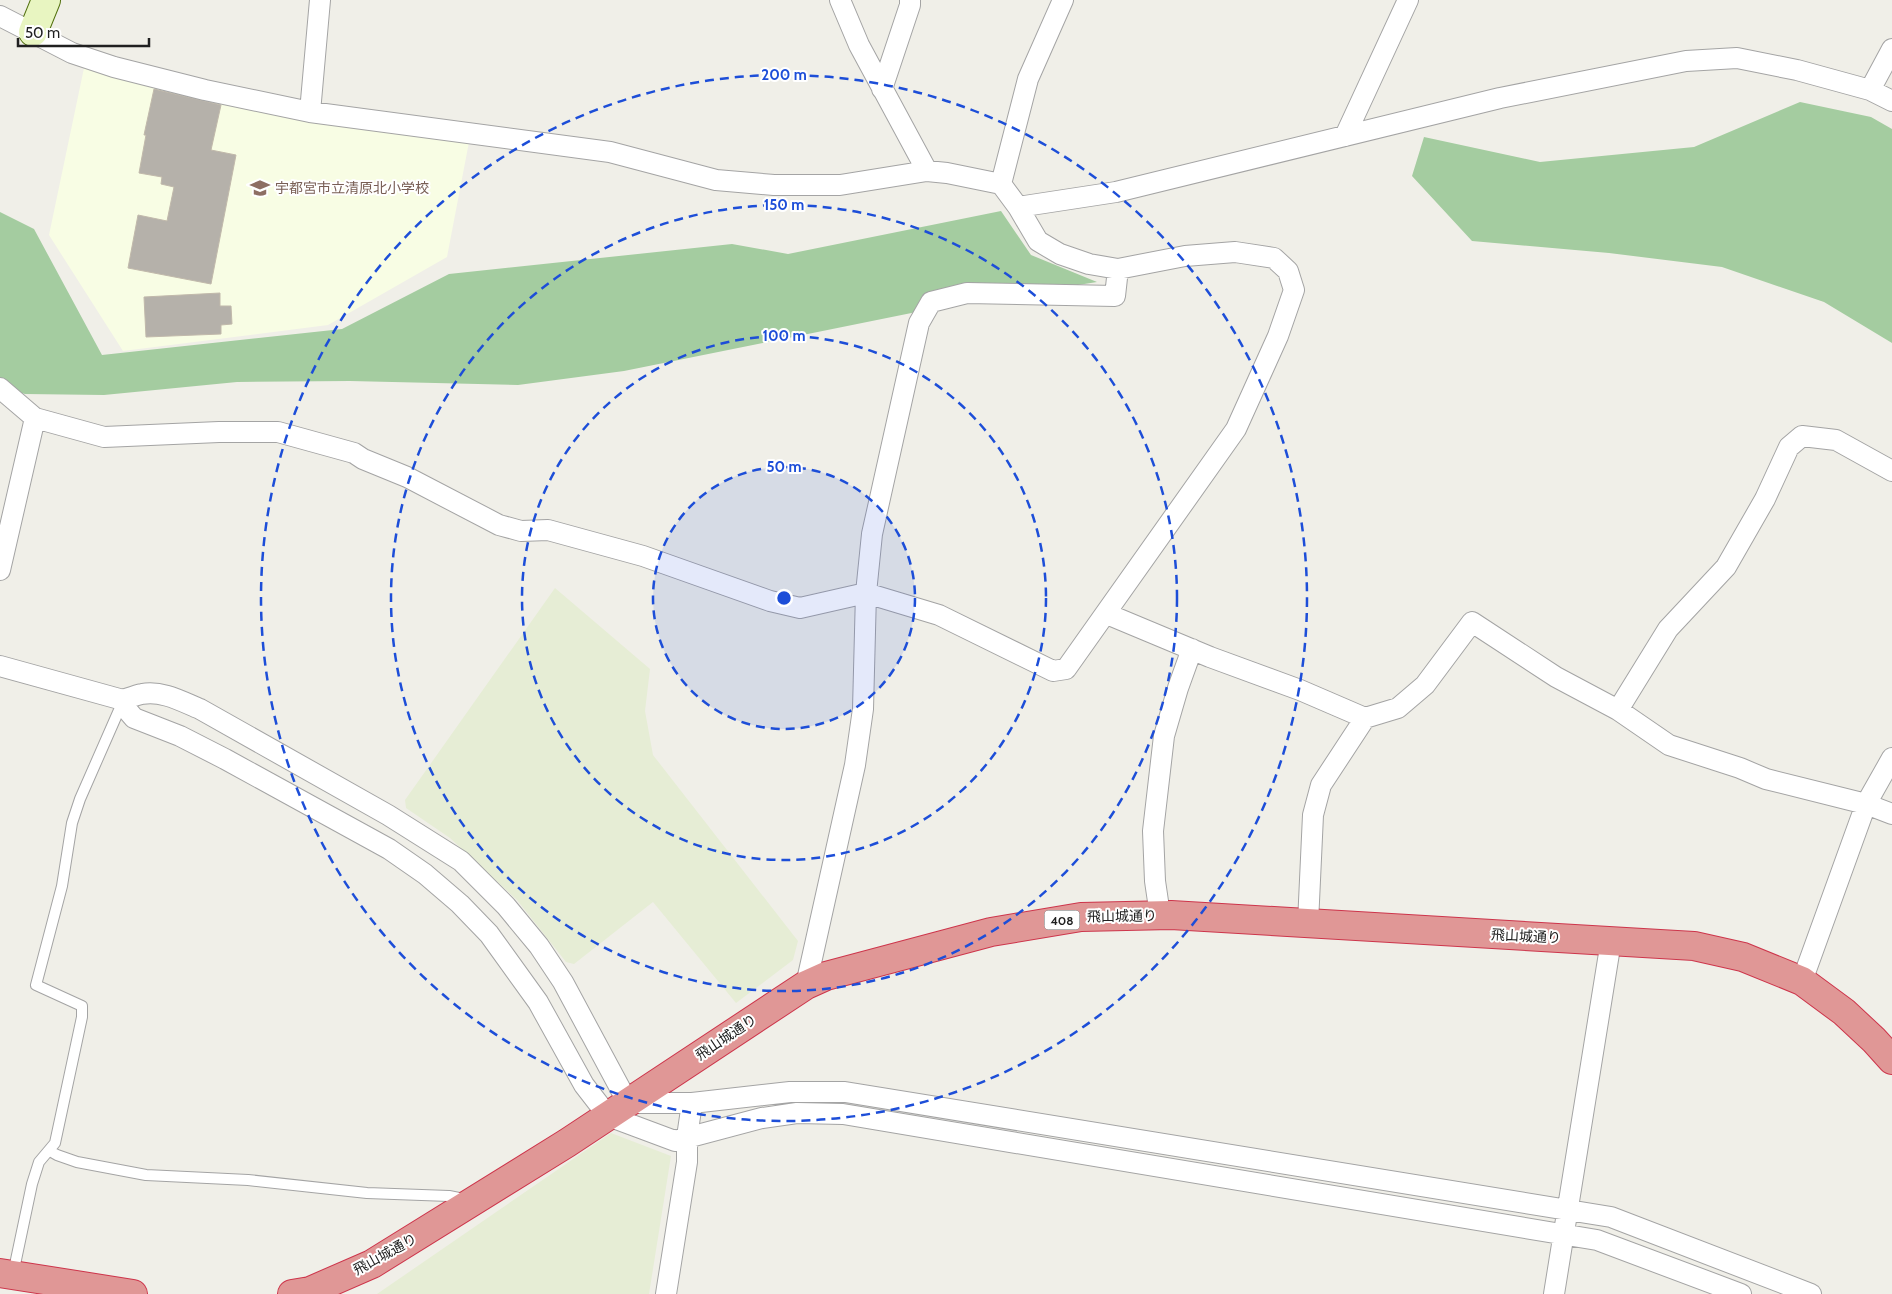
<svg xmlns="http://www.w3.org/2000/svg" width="1892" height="1294" viewBox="0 0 1892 1294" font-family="Cabin,'Noto Sans JP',sans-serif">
<rect width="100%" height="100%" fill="#f0efe8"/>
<path fill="#f8fde4" d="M 84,68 L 181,92 L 469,142 L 447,257 L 328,325 L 123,351 L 49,235 Z"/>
<path fill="#e6edd5" d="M 555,588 L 650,669 L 645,711 L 653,755 L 798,941 L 793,960 L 736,1003 L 653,902 L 574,964 L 566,962 L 517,900 L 450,838 L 406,808 L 405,800 Z
M 611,1133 L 671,1156 L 649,1294 L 377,1294 Z"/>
<path fill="#a4cca0" d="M 1800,102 L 1871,117 L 1892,129 L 1892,343 L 1824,302 L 1722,267 L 1609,253 L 1472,241 L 1412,176 L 1424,137 L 1540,162 L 1694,147 Z
M 1001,211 L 1031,255 L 1097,282 L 951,305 L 624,371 L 518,385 L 350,381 L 237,382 L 104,395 L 25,394 L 0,387 L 0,212 L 34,229 L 102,355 L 342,329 L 449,274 L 732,244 L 788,254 Z"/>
<path fill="#b5b1aa" stroke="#c1b9ab" d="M 154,89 L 221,105 L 211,150 L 236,155 L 211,284 L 128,268 L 138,215 L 167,221 L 174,187 L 161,184 L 162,177 L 139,173 L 146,135 L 144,135 Z
M 220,293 L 220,306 L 231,306 L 232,324 L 221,325 L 221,334 L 146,337 L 144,297 Z"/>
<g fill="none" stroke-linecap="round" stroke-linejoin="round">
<defs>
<path id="lane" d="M 50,1151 L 57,1155 L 77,1162 L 146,1175 L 248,1180 L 367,1193 L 449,1196 L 459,1198 L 466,1202
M 13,1274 L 32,1184 L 39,1162 L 55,1143 L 82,1017 L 82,1006 L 36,985 L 62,886 L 72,823 L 80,799 L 123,701"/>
<path id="street" d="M 840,0 L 859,45 L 927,171
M 0,16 L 72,53 L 114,67 L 205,90 L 310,112 L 610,152 L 716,180 L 774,185 L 840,185 L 927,171 L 947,173 L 1001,184 L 1018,207 L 1038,241 L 1060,254 L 1089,264 L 1118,269 L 1185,256 L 1235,252 L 1274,258 L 1288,271 L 1294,290 L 1278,336 L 1236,429 L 1066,669 L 1053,671 L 939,615 L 866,593 L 800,608 L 770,601 L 643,556 L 548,530 L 521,531 L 499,525 L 407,477 L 363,459 L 354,453 L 278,432 L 219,432 L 104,437 L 35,418 L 0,388
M 882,89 L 910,5 L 910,0
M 1870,90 L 1892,49
M 310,112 L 320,0
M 1345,136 L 1408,0
M 1001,184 L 1028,79 L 1063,0
M 1018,207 L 1116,192 L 1500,98 L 1686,61 L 1737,58 L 1797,70 L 1870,90 L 1892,101
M 0,570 L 35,418
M 1107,614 L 1210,657 L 1300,690 L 1365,718 L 1398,708 L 1425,685 L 1472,622 L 1556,677 L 1618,710 L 1669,745 L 1740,768 L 1766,779 L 1866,804 L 1892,814
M 0,666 L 123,700 C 129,698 136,695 142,694 C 162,690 183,702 200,709 L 388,815 L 461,861 L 506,906 L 539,946 L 563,982 L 628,1103 L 692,1103 L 790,1092 L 845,1092 L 1611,1217 L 1811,1294
M 123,700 L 128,711 L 134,718 L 180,736 L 225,759 L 389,849 L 425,874 L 460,904 L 489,934 L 538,1002 L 584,1085 L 608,1116 L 675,1141 L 762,1118 L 797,1113 L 843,1114 L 1597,1240 L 1741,1294
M 1618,710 L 1668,629 L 1726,567 L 1765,499 L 1789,447 L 1802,436 L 1836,440 L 1892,471
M 1160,915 L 1155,881 L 1153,831 L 1164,736 L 1178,688 L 1192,649
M 1308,923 L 1313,815 L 1321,785 L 1365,718
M 1802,981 L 1866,804 L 1892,758
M 806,985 L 855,765 L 863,709 L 866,593 L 872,534 L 919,323 L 931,302 L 967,293 L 1115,296 L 1118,269
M 666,1294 L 687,1162 L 687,1137 L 692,1103
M 1554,1294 L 1611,941"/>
<path id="secondary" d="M 33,32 L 46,0"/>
<path id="highway" d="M 0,1273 L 133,1294
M 292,1294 L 310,1291 L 372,1264 L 567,1143 L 806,985 L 826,976 L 991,932 L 1081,917 L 1171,915 L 1694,946 L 1743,957 L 1802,981 L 1844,1012 L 1874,1040 L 1892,1060"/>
</defs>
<use href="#lane" stroke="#a4a4a4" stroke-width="12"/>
<use href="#street" stroke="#a4a4a4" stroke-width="22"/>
<use href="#secondary" stroke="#52710e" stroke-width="30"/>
<use href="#highway" stroke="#cd354b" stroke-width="30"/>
<use href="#lane" stroke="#fff" stroke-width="10"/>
<use href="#street" stroke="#fff" stroke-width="20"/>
<use href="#secondary" stroke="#e8f5c1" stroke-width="28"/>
<use href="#highway" stroke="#e09796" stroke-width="28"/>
</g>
<circle cx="784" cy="598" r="131" fill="#1d4ed8" fill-opacity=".12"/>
<g fill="none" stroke="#1d4ed8" stroke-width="2.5" stroke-dasharray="9 6">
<circle cx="784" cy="598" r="131"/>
<circle cx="784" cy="598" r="262"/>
<circle cx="784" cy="598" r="393"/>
<circle cx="784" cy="598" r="523"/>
</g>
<defs>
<symbol id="school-bare" viewBox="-9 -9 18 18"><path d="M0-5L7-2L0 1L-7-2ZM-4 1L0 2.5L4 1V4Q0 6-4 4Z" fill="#8d6e63" stroke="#fff" stroke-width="2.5" paint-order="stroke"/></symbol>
</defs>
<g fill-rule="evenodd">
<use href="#school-bare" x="246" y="174" width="28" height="28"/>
</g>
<g text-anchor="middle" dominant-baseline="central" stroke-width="4" stroke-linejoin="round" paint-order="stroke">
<rect fill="#fff" stroke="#636363" stroke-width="1" x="1044.5" y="910.5" width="35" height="19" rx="4"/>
<g font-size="12" font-weight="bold" fill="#202020">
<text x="1062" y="920">408</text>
</g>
<g font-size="14" fill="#785e54" stroke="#fff" text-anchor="start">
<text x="275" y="188">宇都宮市立清原北小学校</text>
</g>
<g font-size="14" fill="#202020" stroke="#fff">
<text transform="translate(1122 916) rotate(-1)">飛山城通り</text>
<text transform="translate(1526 936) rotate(3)">飛山城通り</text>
<text transform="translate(726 1037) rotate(-34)">飛山城通り</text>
<text transform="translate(385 1254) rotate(-29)">飛山城通り</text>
</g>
</g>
<circle cx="784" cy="598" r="8" fill="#1d4ed8" stroke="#fff" stroke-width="2.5"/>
<g font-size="15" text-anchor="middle" font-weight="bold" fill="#1d4ed8" stroke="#fff" stroke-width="4" stroke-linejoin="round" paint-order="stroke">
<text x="784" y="80">200 m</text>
<text x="784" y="210">150 m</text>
<text x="784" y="341">100 m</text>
<text x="784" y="472">50 m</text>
</g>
<path d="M18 38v8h131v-8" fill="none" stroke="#202020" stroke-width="2.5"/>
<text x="25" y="38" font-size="15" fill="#202020" stroke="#ffffff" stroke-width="4" paint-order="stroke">50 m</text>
</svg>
